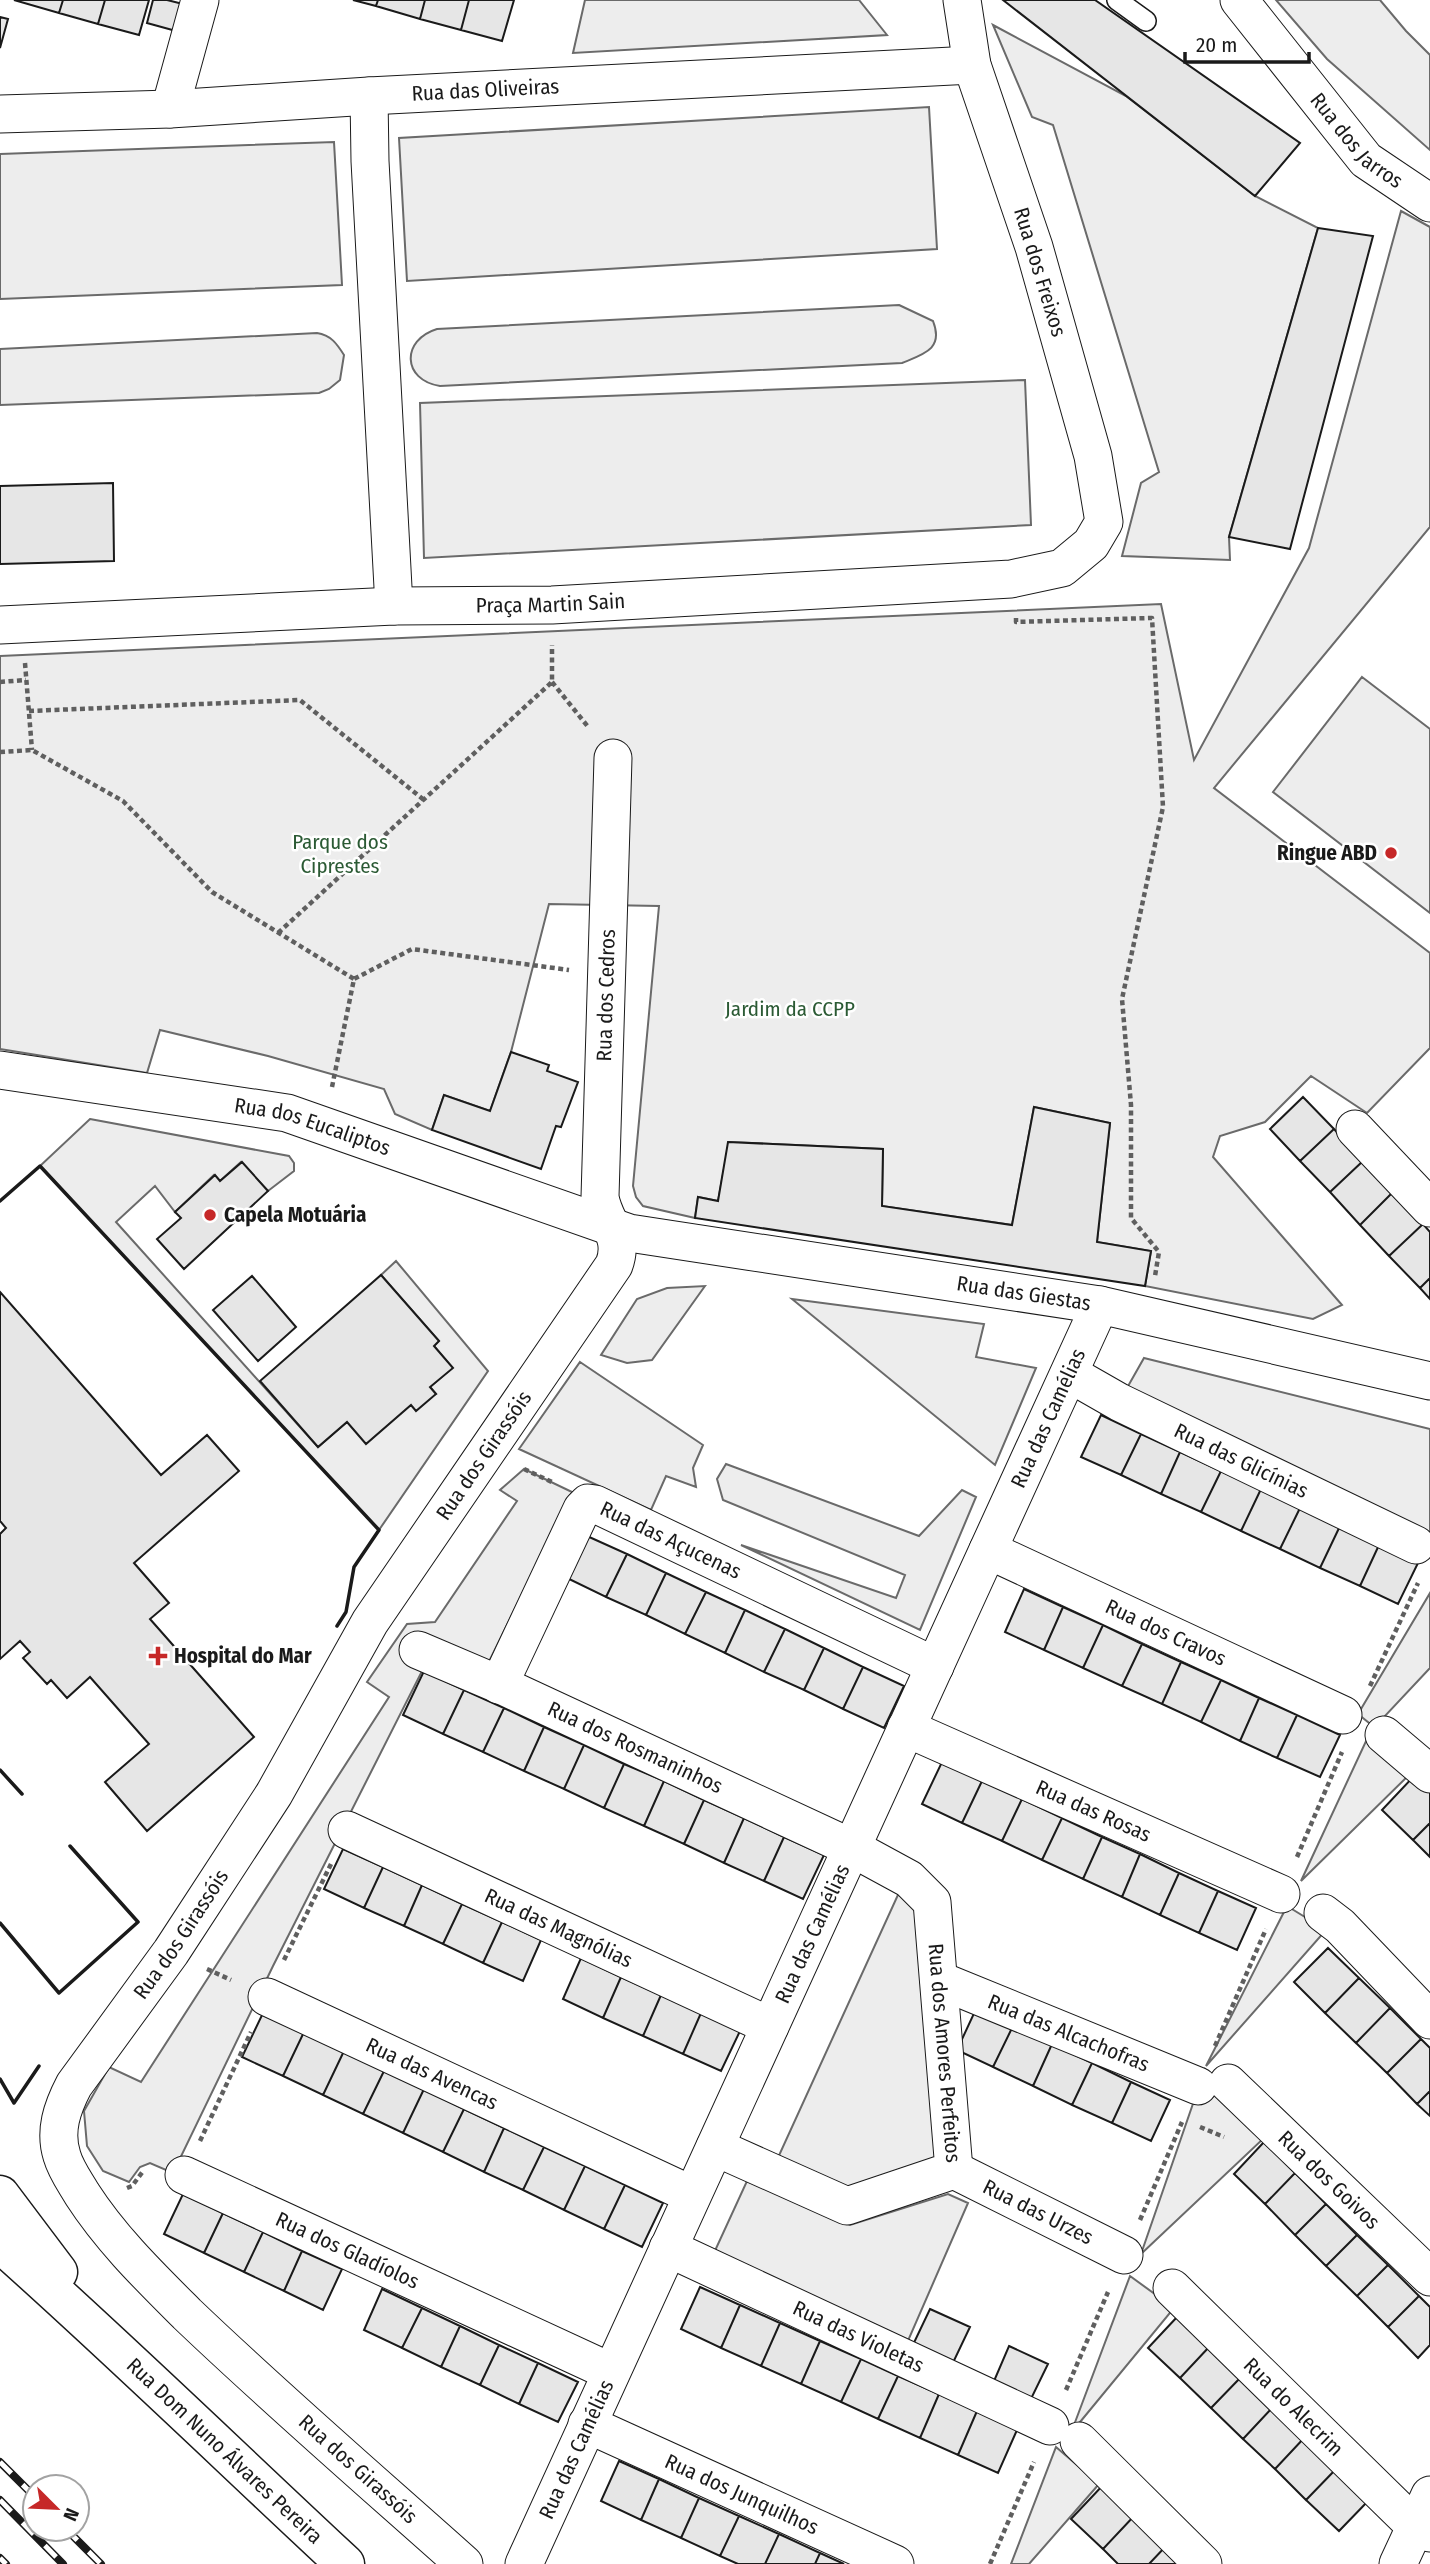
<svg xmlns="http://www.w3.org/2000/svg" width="1430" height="2564" viewBox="0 0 1430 2564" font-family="'Fira Sans Condensed',sans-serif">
<rect width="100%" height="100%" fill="#fff"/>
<path fill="#ededed" stroke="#6a6a6a" stroke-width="2" d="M 585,0 L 859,0 L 887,35 L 573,53 Z
M 1276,0 L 1380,0 L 1406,31 L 1430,55 L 1430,150 L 1327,59 Z
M 993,25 L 1126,96 L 1255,196 L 1318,228 L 1229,537 L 1230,560 L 1122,556 L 1141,483 L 1159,472 L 1053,125 L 1032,117 Z
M 929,107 L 937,249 L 407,281 L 399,138 Z
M 334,142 L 342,285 L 0,299 L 0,154 Z
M 1401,211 L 1430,227 L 1430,527 L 1214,788 L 1430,953 L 1430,1048 L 1367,1113 L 1311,1076 L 1265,1122 L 1220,1136 L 1213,1157 L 1342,1305 L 1313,1319 L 1145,1286 L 1151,1251 L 1097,1242 L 1110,1123 L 1034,1107 L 1012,1225 L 882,1206 L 883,1149 L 729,1142 L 718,1201 L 698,1197 L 695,1218 L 643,1206 L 636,1197 L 633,1186 L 659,906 L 549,904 L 511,1052 L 490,1111 L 444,1095 L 432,1130 L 395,1114 L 384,1089 L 268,1056 L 160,1030 L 147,1073 L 0,1049 L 0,656 L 1161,604 L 1194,760 L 1309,548 Z
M 899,305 L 933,321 C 944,349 924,354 902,363 L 440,386 C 402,380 401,340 437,329 Z
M 317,333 C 331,335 337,344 344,355 L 340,380 L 329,389 L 319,393 L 0,405 L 0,349 Z
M 1025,380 L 1031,525 L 424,558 L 420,403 Z
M 1362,677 L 1430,729 L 1430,913 L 1273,792 Z
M 90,1119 L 289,1156 L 294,1163 L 294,1171 L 268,1191 L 241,1162 L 220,1181 L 214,1175 L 175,1212 L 155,1186 L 116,1222 L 318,1447 L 347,1422 L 411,1405 L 436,1394 L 430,1387 L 452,1368 L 434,1346 L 439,1341 L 381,1275 L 396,1261 L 488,1371 L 379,1530 L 40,1166 Z
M 705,1286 L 652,1360 L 627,1363 L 601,1355 L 637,1299 L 667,1288 Z
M 792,1299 L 984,1324 L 976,1357 L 1036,1368 L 995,1465 Z
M 1144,1358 L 1430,1429 L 1430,1553 L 1119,1402 Z
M 580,1362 L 703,1445 L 693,1468 L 696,1487 L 666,1476 L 651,1510 L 519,1449 Z
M 726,1464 L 919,1536 L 962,1490 L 976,1497 L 920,1630 L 741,1545 L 896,1598 L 905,1575 L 723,1500 L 717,1479 Z
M 524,1469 L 572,1492 L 479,1682 L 422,1671 L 273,1966 L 173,2173 L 150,2163 L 140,2167 L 129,2182 L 103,2171 L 87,2146 L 84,2111 L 109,2067 L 141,2082 L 389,1697 L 367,1682 L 407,1624 L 435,1622 L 517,1501 L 500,1490 Z
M 1430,1593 L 1430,1668 L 1383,1718 L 1384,1735 L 1358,1714 Z
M 1367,1739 L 1412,1772 L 1301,1881 Z
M 902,1886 L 925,1903 L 946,2166 L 849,2198 L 776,2162 Z
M 1287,1906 L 1326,1930 L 1206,2066 Z
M 1205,2069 L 1264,2138 L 1141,2254 Z
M 747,2181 L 850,2225 L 948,2194 L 968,2203 L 904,2350 L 713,2255 Z
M 1130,2276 L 1174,2308 L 1071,2433 Z
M 1056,2447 L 1099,2484 L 1029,2564 L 1011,2564 Z"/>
<path fill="#e6e6e6" stroke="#1a1a1a" stroke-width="2" d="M 14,0 L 63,0 L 59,13 Z
M 63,0 L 105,0 L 98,24 L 59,13 Z
M 105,0 L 149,0 L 139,35 L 98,24 Z
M 153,0 L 167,0 L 183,4 L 176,31 L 147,23 Z
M 353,0 L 378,0 L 376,6 Z
M 378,0 L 425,0 L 420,19 L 376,6 Z
M 425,0 L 469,0 L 461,30 L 420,19 Z
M 469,0 L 514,0 L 502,41 L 461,30 Z
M 1003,0 L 1095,0 L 1300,143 L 1255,196 Z
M 0,17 L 8,19 L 0,48 Z
M 1318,228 L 1373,236 L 1290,549 L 1229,537 Z
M 113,483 L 114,561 L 0,564 L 0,486 Z
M 511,1052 L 549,1065 L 547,1071 L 578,1082 L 561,1127 L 556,1126 L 541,1169 L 432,1130 L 444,1095 L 490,1111 Z
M 1303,1097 L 1334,1129 L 1300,1161 L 1270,1129 Z
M 1034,1107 L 1110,1123 L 1097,1242 L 1151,1251 L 1145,1286 L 695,1218 L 698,1197 L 718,1201 L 728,1142 L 883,1149 L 882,1206 L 1012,1225 Z
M 1334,1129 L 1363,1161 L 1330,1192 L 1300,1161 Z
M 1363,1161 L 1393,1192 L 1360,1225 L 1330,1192 Z
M 242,1162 L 268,1191 L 184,1269 L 157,1239 L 181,1218 L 175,1212 L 215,1175 L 220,1181 Z
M 1393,1192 L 1423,1224 L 1389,1256 L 1360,1225 Z
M 1423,1224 L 1430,1232 L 1430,1278 L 1420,1288 L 1389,1256 Z
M 381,1275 L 439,1341 L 434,1346 L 453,1368 L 430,1387 L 436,1394 L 416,1411 L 411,1405 L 366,1444 L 347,1422 L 318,1447 L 260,1381 Z
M 252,1276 L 296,1327 L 258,1361 L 213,1310 Z
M 1430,1278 L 1430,1299 L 1420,1288 Z
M 0,1292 L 161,1475 L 207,1435 L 239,1471 L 134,1563 L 169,1603 L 150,1619 L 254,1737 L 147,1831 L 105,1782 L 149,1744 L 90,1677 L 67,1698 L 51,1680 L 47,1684 L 23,1658 L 30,1652 L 20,1641 L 0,1659 L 0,1534 L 6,1528 L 0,1521 Z
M 1101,1415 L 1141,1434 L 1121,1475 L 1081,1457 Z
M 1141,1434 L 1180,1452 L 1161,1494 L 1121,1475 Z
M 1180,1452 L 1221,1471 L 1201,1512 L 1161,1494 Z
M 1221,1471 L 1261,1489 L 1241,1531 L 1201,1512 Z
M 1261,1489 L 1300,1508 L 1280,1549 L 1241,1531 Z
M 1300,1508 L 1340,1526 L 1320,1568 L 1280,1549 Z
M 1340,1526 L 1379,1545 L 1360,1586 L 1320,1568 Z
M 587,1536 L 627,1554 L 606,1597 L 567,1578 Z
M 1379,1545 L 1418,1563 L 1398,1604 L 1360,1586 Z
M 627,1554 L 666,1573 L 646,1615 L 606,1597 Z
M 666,1573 L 706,1592 L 685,1634 L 646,1615 Z
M 1024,1589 L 1063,1607 L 1044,1650 L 1005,1632 Z
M 706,1592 L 745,1610 L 725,1653 L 685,1634 Z
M 1063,1607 L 1103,1625 L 1083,1668 L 1044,1650 Z
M 745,1610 L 785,1629 L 764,1672 L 725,1653 Z
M 1103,1625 L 1142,1644 L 1122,1686 L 1083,1668 Z
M 785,1629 L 824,1648 L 804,1690 L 764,1672 Z
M 1142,1644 L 1181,1662 L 1162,1704 L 1122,1686 Z
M 824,1648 L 863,1667 L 843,1709 L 804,1690 Z
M 1181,1662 L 1221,1680 L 1201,1722 L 1162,1704 Z
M 863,1667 L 904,1686 L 884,1728 L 843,1709 Z
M 424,1671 L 464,1690 L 443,1734 L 403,1715 Z
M 1221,1680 L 1259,1698 L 1240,1741 L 1201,1722 Z
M 464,1690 L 504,1708 L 483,1752 L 443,1734 Z
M 1259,1698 L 1297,1715 L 1277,1758 L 1240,1741 Z
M 504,1708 L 544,1727 L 524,1771 L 483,1752 Z
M 1297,1715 L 1340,1735 L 1320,1777 L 1277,1758 Z
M 544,1727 L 584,1745 L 564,1789 L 524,1771 Z
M 584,1745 L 624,1764 L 604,1808 L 564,1789 Z
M 942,1762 L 982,1781 L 962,1823 L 922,1804 Z
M 624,1764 L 664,1781 L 644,1826 L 604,1808 Z
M 1415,1775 L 1430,1789 L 1430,1823 L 1413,1840 L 1382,1810 Z
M 664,1781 L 704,1800 L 684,1844 L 644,1826 Z
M 982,1781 L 1022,1799 L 1002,1841 L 962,1823 Z
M 1022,1799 L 1062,1818 L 1042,1860 L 1002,1841 Z
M 704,1800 L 744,1818 L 724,1863 L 684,1844 Z
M 744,1818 L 784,1837 L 764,1881 L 724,1863 Z
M 1062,1818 L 1102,1837 L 1083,1879 L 1042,1860 Z
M 1430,1823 L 1430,1857 L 1413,1840 Z
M 784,1837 L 824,1855 L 803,1899 L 764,1881 Z
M 1102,1837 L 1140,1854 L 1122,1897 L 1083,1879 Z
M 343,1849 L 383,1867 L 364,1908 L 324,1889 Z
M 1140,1854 L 1179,1873 L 1160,1915 L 1122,1897 Z
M 383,1867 L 422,1885 L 404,1926 L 364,1908 Z
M 1179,1873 L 1218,1891 L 1199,1933 L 1160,1915 Z
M 422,1885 L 462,1904 L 443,1944 L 404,1926 Z
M 1218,1891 L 1256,1908 L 1237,1950 L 1199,1933 Z
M 462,1904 L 502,1922 L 483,1963 L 443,1944 Z
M 502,1922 L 541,1940 L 523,1981 L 483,1963 Z
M 1328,1948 L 1359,1978 L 1325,2013 L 1294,1982 Z
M 581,1958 L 621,1977 L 603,2018 L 563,1999 Z
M 621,1977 L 661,1995 L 643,2036 L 603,2018 Z
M 1359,1978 L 1390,2008 L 1356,2043 L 1325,2013 Z
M 661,1995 L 701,2013 L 683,2054 L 643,2036 Z
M 1390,2008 L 1421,2039 L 1387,2073 L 1356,2043 Z
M 976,2009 L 1013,2026 L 993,2067 L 957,2050 Z
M 263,2013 L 304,2032 L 283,2076 L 242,2057 Z
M 701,2013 L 740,2031 L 721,2071 L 683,2054 Z
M 1013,2026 L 1052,2044 L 1033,2086 L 993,2067 Z
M 304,2032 L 344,2051 L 323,2095 L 283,2076 Z
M 1421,2039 L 1430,2048 L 1430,2091 L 1417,2104 L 1387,2073 Z
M 1052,2044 L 1092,2063 L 1072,2105 L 1033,2086 Z
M 344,2051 L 384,2071 L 363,2114 L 323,2095 Z
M 1092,2063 L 1131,2082 L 1112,2123 L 1072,2105 Z
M 384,2071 L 424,2089 L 403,2133 L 363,2114 Z
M 1131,2082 L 1170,2100 L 1151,2141 L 1112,2123 Z
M 424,2089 L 464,2109 L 443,2152 L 403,2133 Z
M 1430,2091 L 1430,2116 L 1417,2104 Z
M 464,2109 L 504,2128 L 484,2172 L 443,2152 Z
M 504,2128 L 544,2147 L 523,2190 L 484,2172 Z
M 1264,2142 L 1295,2173 L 1265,2204 L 1234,2174 Z
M 544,2147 L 585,2166 L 564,2210 L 523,2190 Z
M 585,2166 L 625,2185 L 604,2229 L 564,2210 Z
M 1295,2173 L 1326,2204 L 1295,2235 L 1265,2204 Z
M 625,2185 L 663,2203 L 642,2247 L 604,2229 Z
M 183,2194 L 223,2213 L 204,2253 L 164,2234 Z
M 1326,2204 L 1357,2235 L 1326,2266 L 1295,2235 Z
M 223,2213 L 263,2232 L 244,2272 L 204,2253 Z
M 263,2232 L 302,2251 L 284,2291 L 244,2272 Z
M 1357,2235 L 1388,2265 L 1357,2296 L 1326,2266 Z
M 302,2251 L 342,2269 L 323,2310 L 284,2291 Z
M 1388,2265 L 1419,2296 L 1388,2327 L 1357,2296 Z
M 700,2287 L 740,2305 L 721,2348 L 681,2329 Z
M 382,2289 L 422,2308 L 402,2348 L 364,2330 Z
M 1419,2296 L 1430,2307 L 1430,2345 L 1418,2358 L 1388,2327 Z
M 740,2305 L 780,2323 L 761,2366 L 721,2348 Z
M 422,2308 L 460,2326 L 441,2367 L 402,2348 Z
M 930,2309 L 970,2327 L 950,2369 L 910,2351 Z
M 1178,2316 L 1210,2346 L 1180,2378 L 1148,2348 Z
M 780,2323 L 820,2341 L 801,2384 L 761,2366 Z
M 460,2326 L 499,2345 L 480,2385 L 441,2367 Z
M 820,2341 L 861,2359 L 841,2402 L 801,2384 Z
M 499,2345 L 538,2363 L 519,2404 L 480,2385 Z
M 1009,2346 L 1048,2364 L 1028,2405 L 991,2388 Z
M 1210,2346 L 1242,2376 L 1211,2408 L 1180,2378 Z
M 861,2359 L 898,2376 L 878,2419 L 841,2402 Z
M 538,2363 L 578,2382 L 558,2422 L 519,2404 Z
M 898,2376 L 939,2394 L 920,2438 L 878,2419 Z
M 1242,2376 L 1273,2407 L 1243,2439 L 1211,2408 Z
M 939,2394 L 977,2411 L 958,2455 L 920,2438 Z
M 1273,2407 L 1305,2437 L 1275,2469 L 1243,2439 Z
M 977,2411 L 1017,2430 L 998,2473 L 958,2455 Z
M 1305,2437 L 1337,2468 L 1306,2500 L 1275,2469 Z
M 619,2461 L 659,2479 L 641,2520 L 601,2501 Z
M 1337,2468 L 1370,2499 L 1339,2531 L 1306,2500 Z
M 659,2479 L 699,2498 L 681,2538 L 641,2520 Z
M 1104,2484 L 1135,2515 L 1103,2549 L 1071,2519 Z
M 699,2498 L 739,2516 L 720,2556 L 681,2538 Z
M 1135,2515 L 1167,2545 L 1149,2564 L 1118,2564 L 1103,2549 Z
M 739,2516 L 779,2534 L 765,2564 L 738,2564 L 720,2556 Z
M 779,2534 L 820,2553 L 815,2564 L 765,2564 Z
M 1167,2545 L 1186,2564 L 1149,2564 Z
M 820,2553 L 844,2564 L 815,2564 Z"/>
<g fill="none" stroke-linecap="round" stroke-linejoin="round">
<defs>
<path id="service" d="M 1117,0 L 1146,21"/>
<g id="minor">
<path id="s1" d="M 1239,0 L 1366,160 L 1430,203"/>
<path d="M 369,96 L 370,161 L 394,606"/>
<path d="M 170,109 L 200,0"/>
<path id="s2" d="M 0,114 L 170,109 L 369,96 L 972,65"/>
<path id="s3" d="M 0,625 L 394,606 L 552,605 L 1011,579 L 1062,568 L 1091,544 L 1104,522 L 1093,456 L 1034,247 L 972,65 L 962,0"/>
<path id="s4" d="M 0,1070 L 287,1113 L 629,1233 L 1100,1305 L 1430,1381"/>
<path d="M 1355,1129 L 1430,1208"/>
<path id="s5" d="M 1070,1374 L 1119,1402 L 1416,1545"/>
<path id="s6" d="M 988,1550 L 1343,1715"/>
<path id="s7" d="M 418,1650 L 505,1687 L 852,1848 L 909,1879 L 932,1902 L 954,2170 L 847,2206 L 715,2147"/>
<path id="s8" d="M 499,1685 L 582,1509 L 588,1503 L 595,1504 L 935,1666"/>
<path id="s9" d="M 906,1728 L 1281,1894"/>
<path d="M 1384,1735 L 1430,1774"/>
<path id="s10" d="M 347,1830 L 770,2026"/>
<path d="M 1323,1913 L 1340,1926 L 1430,2020"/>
<path id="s11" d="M 939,1980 L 1198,2086"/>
<path id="s12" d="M 267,1997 L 692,2195"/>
<path id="s13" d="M 1228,2083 L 1430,2277"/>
<path id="s14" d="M 954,2170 L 1124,2255"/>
<path id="s15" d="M 184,2175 L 611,2372"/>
<path id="s16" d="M 668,2248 L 1050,2426"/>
<path id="s17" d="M 1172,2288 L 1415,2526 L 1430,2533"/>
<path id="s18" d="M 587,2424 L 895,2564"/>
<path d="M 1079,2441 L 1203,2564"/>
<path id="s19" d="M 464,2564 C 371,2481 277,2400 187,2314 C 149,2276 111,2239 82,2194 C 75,2182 66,2170 62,2156 C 54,2131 62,2108 74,2085 L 171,1952 L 274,1794 L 370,1622 L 614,1265 C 625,1236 604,1223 600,1197 L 613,758"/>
<path id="s20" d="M 524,2564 L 1100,1305"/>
<path d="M 1398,2564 L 1430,2495"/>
</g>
<g id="primary">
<path d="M 0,2195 L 58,2272"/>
<path id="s21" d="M 0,2243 C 117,2347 230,2457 345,2564"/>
</g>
</defs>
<use href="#service" stroke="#1a1a1a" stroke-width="22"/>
<use href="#minor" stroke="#1a1a1a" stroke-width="39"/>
<use href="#primary" stroke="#1a1a1a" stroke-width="41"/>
<path stroke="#5f5f5f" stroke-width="4.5" stroke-dasharray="5 3.5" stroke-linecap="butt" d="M 1016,618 L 1016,622 L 1152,618 L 1163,807 L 1122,999 L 1131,1105 L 1131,1218 L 1159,1252 L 1155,1276
M 25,663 L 32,750
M 0,682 L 26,680
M 552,682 L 589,728
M 29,711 L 300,700 L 424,800
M 0,752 L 32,750 L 123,801 L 212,892 L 354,979
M 278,933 L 552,682 L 552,645
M 332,1087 L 354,979 L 412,949 L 569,970
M 524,1469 L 554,1483
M 1370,1686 L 1418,1583
M 1297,1857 L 1342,1752
M 284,1960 L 331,1864
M 207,1969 L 231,1980
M 1215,2046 L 1266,1929
M 1200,2127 L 1224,2137
M 200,2141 L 251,2032
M 127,2188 L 132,2186 L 144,2170
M 1140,2220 L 1182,2122
M 1066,2390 L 1108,2292
M 990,2564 L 1034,2462"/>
<use href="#service" stroke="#fff" stroke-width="19"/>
<use href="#minor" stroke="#fff" stroke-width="37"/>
<use href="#primary" stroke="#fff" stroke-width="38"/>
<defs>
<path id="rail" d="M 0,2462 L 35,2497
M 0,2500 L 63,2564
M 66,2529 L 101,2564
M 0,2558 L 6,2564"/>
</defs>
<use href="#rail" stroke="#1a1a1a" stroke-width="8"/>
<use href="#rail" stroke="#fff" stroke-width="5" stroke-dasharray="16" stroke-linecap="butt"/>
<path stroke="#1a1a1a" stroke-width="3.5" d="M 0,1201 L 40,1166 L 379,1530 L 354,1567 L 346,1612 L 337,1626
M 0,1770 L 22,1794
M 0,1923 L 59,1993 L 138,1922 L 70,1846
M 0,2079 L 14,2103 L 39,2066"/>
</g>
<g fill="#c62828" stroke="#fff" stroke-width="2.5">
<circle cx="1391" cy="853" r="7"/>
<circle cx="210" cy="1215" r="7"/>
<path d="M154.5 1645.5h7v7h7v7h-7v7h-7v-7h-7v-7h7z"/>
</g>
<g text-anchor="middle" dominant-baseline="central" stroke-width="5" stroke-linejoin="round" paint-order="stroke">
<g font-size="21" fill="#1a1a1a" stroke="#fff">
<text stroke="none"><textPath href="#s2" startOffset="486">Rua das Oliveiras</textPath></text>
<text stroke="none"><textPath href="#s1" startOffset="184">Rua dos Jarros</textPath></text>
<text transform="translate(1040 272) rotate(73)">Rua dos Freixos</text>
<text stroke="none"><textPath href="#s3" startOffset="551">Praça Martin Sain</textPath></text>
<text stroke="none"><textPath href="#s19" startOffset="1906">Rua dos Cedros</textPath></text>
<text stroke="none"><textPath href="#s4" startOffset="318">Rua dos Eucaliptos</textPath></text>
<text stroke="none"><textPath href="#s4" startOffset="1052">Rua das Giestas</textPath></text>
<text stroke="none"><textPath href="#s20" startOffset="1260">Rua das Camélias</textPath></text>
<text stroke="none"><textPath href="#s19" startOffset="1402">Rua dos Girassóis</textPath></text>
<text stroke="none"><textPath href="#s5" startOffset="192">Rua das Glicínias</textPath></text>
<text stroke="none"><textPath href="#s8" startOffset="294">Rua das Açucenas</textPath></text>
<text stroke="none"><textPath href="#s6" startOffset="196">Rua dos Cravos</textPath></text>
<text stroke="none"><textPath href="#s7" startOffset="238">Rua dos Rosmaninhos</textPath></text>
<text stroke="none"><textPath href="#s9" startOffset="205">Rua das Rosas</textPath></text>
<text stroke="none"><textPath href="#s10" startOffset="233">Rua das Magnólias</textPath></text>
<text stroke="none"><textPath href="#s19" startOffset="835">Rua dos Girassóis</textPath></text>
<text stroke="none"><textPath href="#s20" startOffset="693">Rua das Camélias</textPath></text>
<text stroke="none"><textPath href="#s11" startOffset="140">Rua das Alcachofras</textPath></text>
<text stroke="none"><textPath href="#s7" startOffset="726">Rua dos Amores Perfeitos</textPath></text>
<text stroke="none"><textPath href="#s12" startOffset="182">Rua das Avencas</textPath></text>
<text stroke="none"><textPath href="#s13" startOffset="140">Rua dos Goivos</textPath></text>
<text stroke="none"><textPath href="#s14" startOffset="94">Rua das Urzes</textPath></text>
<text stroke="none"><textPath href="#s15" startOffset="180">Rua dos Gladíolos</textPath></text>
<text stroke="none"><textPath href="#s16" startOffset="210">Rua das Violetas</textPath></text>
<text stroke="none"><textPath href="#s17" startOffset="170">Rua do Alecrim</textPath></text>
<text stroke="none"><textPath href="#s21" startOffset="306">Rua Dom Nuno Álvares Pereira</textPath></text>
<text stroke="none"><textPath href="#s20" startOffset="126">Rua das Camélias</textPath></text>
<text transform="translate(358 2469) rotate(42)">Rua dos Girassóis</text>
<text stroke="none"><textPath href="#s18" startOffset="170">Rua dos Junquilhos</textPath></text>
</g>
<g font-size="21" fill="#2b5a34" stroke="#fff">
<text x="340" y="842">Parque dos<tspan x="340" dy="24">Ciprestes</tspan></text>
<text x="790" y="1009">Jardim da CCPP</text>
</g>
<g font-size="21" font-weight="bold" fill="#1a1a1a" stroke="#fff" text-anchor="start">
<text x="1377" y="853" text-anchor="end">Ringue ABD</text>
<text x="224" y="1215">Capela Motuária</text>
<text x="174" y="1656">Hospital do Mar</text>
</g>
</g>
<g transform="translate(56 2508) rotate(114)"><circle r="33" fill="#ffffff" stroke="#a3a3a3" stroke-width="2"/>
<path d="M0-5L12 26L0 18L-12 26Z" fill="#c62828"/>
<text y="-10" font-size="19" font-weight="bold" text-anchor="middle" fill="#1a1a1a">N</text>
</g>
<path d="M1185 52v10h124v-10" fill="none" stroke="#1a1a1a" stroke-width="3.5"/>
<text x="1196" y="52" font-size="21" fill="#1a1a1a" stroke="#ffffff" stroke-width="5" paint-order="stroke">20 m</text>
</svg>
